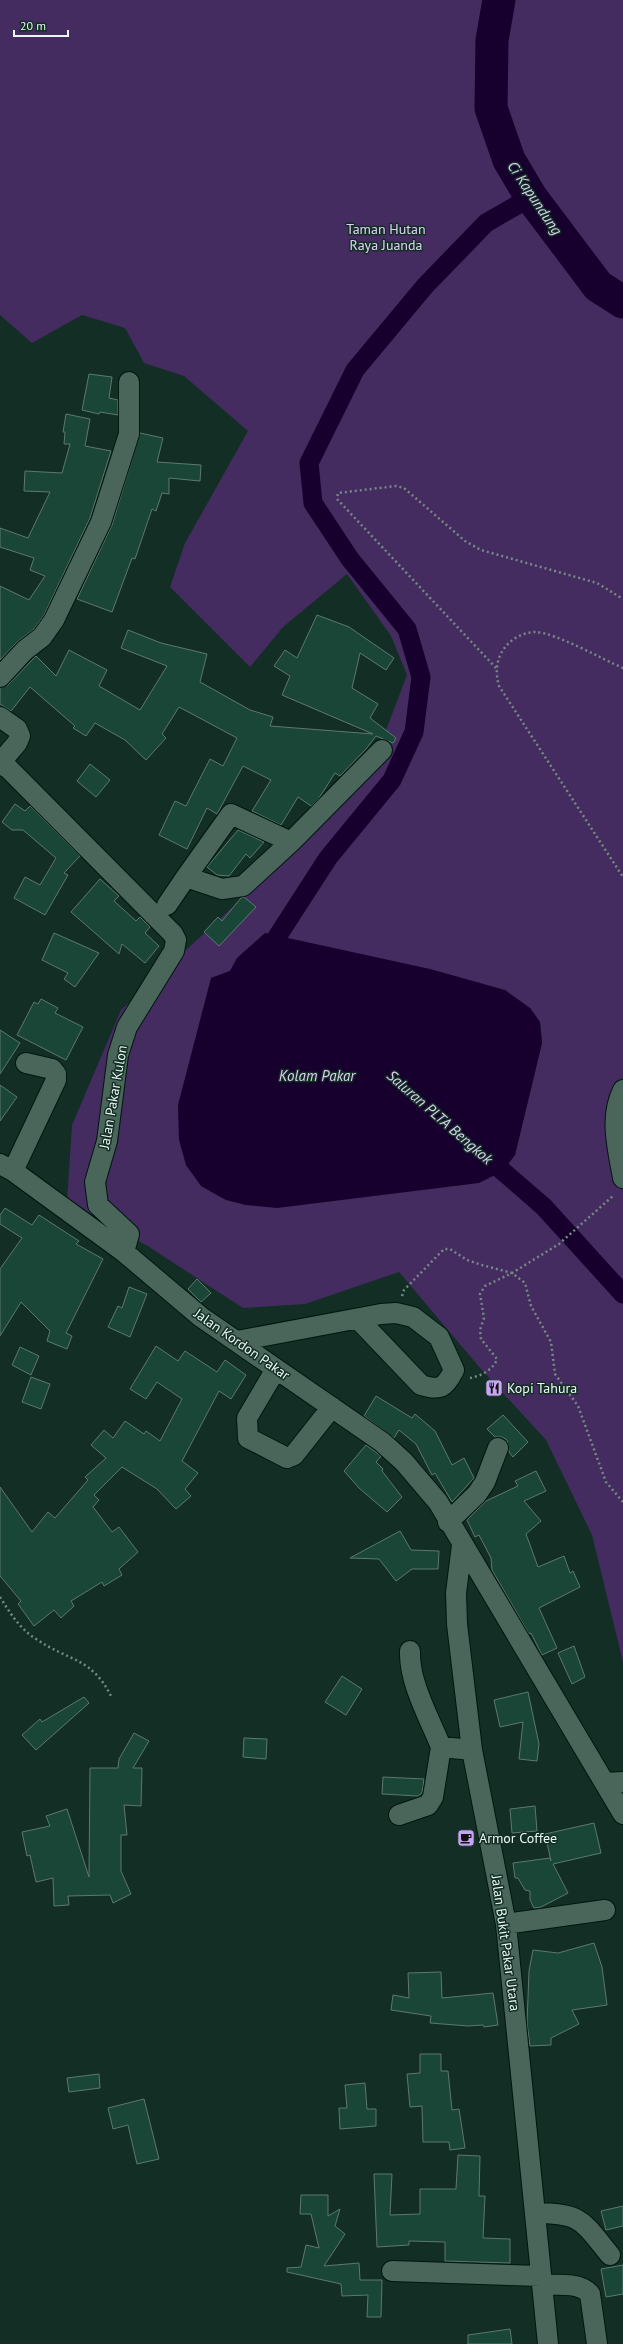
<svg xmlns="http://www.w3.org/2000/svg" width="623" height="2344" viewBox="0 0 623 2344" font-family="'PT Sans',sans-serif">
<rect width="100%" height="100%" fill="#132e25"/>
<path fill="#442b60" fill-rule="evenodd" d="M 0,0 L 623,0 L 623,1662 L 592,1535 L 546,1440 L 480,1368 L 399,1272 L 305,1304 L 243,1308 L 146,1245 L 67,1201 L 72,1125 L 121,1010 L 316,830 L 375,759 L 407,675 L 391,636 L 347,574 L 283,627 L 250,667 L 170,587 L 185,543 L 248,431 L 184,376 L 144,363 L 125,328 L 82,315 L 32,343 L 0,315 ZM 265,933 L 530,1008 L 540,1022 L 542,1043 L 515,1155 L 246,1205 C 215,1197 205,1191 186,1165 L 211,978 L 230,971 Z"/>
<path fill="#18002e" d="M 265,933 L 430,969 L 505,990 L 530,1008 L 540,1022 L 542,1043 L 515,1155 L 503,1171 L 479,1183 L 277,1208 L 246,1205 L 226,1200 L 201,1186 L 186,1165 L 179,1140 L 178,1105 L 211,978 L 230,971 L 237,958 Z"/>
<g fill="none" stroke-linecap="round" stroke-linejoin="round">
<path stroke="#18002e" stroke-width="19" d="M 277,937 L 328,858 L 392,780 L 414,732 L 421,677 L 407,629 L 350,559 L 313,503 L 309,463 L 355,370 L 425,286 L 486,223 L 531,197
M 483,1154 L 544,1207 L 623,1294"/>
<path stroke="#18002e" stroke-width="33" d="M 499,0 L 492,40 L 491,108 L 509,160 L 531,197 L 598,286 L 623,302"/>
</g>
<path fill="#1a4638" stroke="#5d796e" d="M 89,374 L 112,377 L 109,398 L 118,400 L 118,415 L 100,412 L 99,414 L 82,410 Z
M 66,414 L 90,419 L 85,446 L 111,451 L 90,518 L 44,615 L 34,629 L 17,642 L 0,660 L 0,586 L 29,600 L 45,576 L 30,570 L 34,558 L 0,547 L 0,528 L 28,538 L 50,492 L 24,491 L 25,471 L 62,473 L 70,444 L 64,444 L 65,432 L 63,432 Z
M 140,433 L 163,438 L 157,462 L 201,465 L 200,481 L 169,478 L 169,494 L 162,493 L 156,511 L 152,509 L 135,559 L 132,558 L 112,612 L 77,599 L 112,525 Z
M 317,615 L 349,627 L 394,658 L 386,670 L 360,653 L 352,688 L 378,704 L 370,718 L 396,738 L 393,743 L 376,736 L 366,749 L 340,776 L 335,773 L 319,798 L 311,806 L 298,797 L 281,825 L 252,811 L 271,780 L 243,766 L 217,814 L 207,808 L 187,849 L 159,835 L 175,801 L 186,806 L 210,759 L 223,766 L 237,738 L 179,707 L 162,734 L 166,738 L 146,760 L 125,740 L 95,723 L 86,736 L 73,728 L 75,726 L 30,687 L 11,711 L 0,704 L 0,688 L 8,685 L 33,659 L 36,656 L 56,676 L 69,650 L 107,670 L 99,686 L 140,710 L 167,666 L 121,648 L 128,630 L 161,643 L 207,654 L 200,682 L 250,710 L 273,717 L 270,726 L 373,734 L 282,695 L 290,676 L 274,666 L 285,650 L 297,658 Z
M 90,764 L 110,780 L 96,797 L 77,781 Z
M 15,804 L 25,811 L 30,806 L 80,856 L 64,873 L 68,875 L 45,915 L 14,898 L 25,877 L 40,885 L 56,858 L 23,830 L 12,830 L 2,822 Z
M 238,830 L 264,842 L 250,858 L 246,854 L 229,876 L 217,875 L 207,867 Z
M 100,879 L 119,896 L 114,901 L 136,921 L 140,917 L 150,927 L 145,933 L 159,946 L 145,963 L 122,944 L 119,954 L 71,912 Z
M 244,897 L 256,907 L 219,946 L 204,932 L 218,917 L 222,921 L 241,898 Z
M 54,933 L 99,953 L 75,987 L 64,979 L 68,973 L 42,960 Z
M 41,999 L 58,1008 L 55,1013 L 83,1027 L 66,1060 L 17,1035 L 34,1002 L 38,1004 Z
M 0,1030 L 20,1043 L 0,1074 Z
M 0,1085 L 17,1097 L 0,1121 Z
M 5,1208 L 32,1225 L 39,1215 L 79,1241 L 76,1244 L 103,1259 L 66,1333 L 72,1336 L 67,1349 L 47,1341 L 50,1331 L 21,1302 L 0,1336 L 0,1269 L 22,1238 L 0,1224 L 0,1215 Z
M 197,1279 L 211,1293 L 201,1302 L 188,1289 Z
M 129,1287 L 147,1294 L 130,1337 L 108,1327 L 118,1306 L 122,1308 Z
M 156,1346 L 178,1361 L 185,1351 L 217,1372 L 225,1360 L 246,1375 L 231,1399 L 219,1391 L 182,1461 L 198,1473 L 185,1489 L 191,1496 L 176,1509 L 157,1489 L 122,1467 L 94,1495 L 99,1500 L 93,1507 L 112,1532 L 119,1527 L 138,1552 L 119,1569 L 122,1575 L 104,1586 L 102,1582 L 71,1601 L 74,1606 L 61,1618 L 54,1610 L 34,1626 L 18,1604 L 21,1601 L 0,1576 L 0,1487 L 32,1532 L 48,1512 L 55,1518 L 88,1480 L 85,1477 L 106,1458 L 91,1445 L 104,1430 L 113,1438 L 125,1421 L 144,1434 L 146,1431 L 160,1441 L 182,1399 L 157,1382 L 146,1399 L 130,1389 Z
M 20,1347 L 39,1356 L 31,1375 L 12,1365 Z
M 31,1377 L 50,1384 L 41,1409 L 22,1402 Z
M 376,1396 L 412,1418 L 415,1414 L 435,1431 L 452,1465 L 464,1458 L 474,1478 L 452,1502 L 435,1473 L 432,1475 L 416,1444 L 399,1430 L 394,1438 L 364,1416 Z
M 503,1415 L 528,1442 L 513,1457 L 509,1452 L 507,1440 L 502,1437 L 495,1437 L 487,1429 Z
M 366,1445 L 381,1456 L 376,1462 L 383,1469 L 382,1471 L 402,1497 L 387,1512 L 359,1488 L 344,1471 Z
M 536,1471 L 546,1491 L 524,1501 L 541,1521 L 526,1534 L 538,1567 L 564,1556 L 570,1573 L 573,1571 L 580,1587 L 539,1608 L 557,1648 L 542,1655 L 531,1633 L 529,1634 L 492,1570 L 491,1558 L 479,1535 L 475,1537 L 467,1520 L 486,1501 L 518,1486 L 515,1481 Z
M 400,1531 L 411,1550 L 439,1551 L 438,1569 L 412,1569 L 396,1581 L 379,1559 L 350,1558 Z
M 574,1646 L 585,1677 L 572,1684 L 558,1653 Z
M 342,1676 L 362,1689 L 346,1715 L 325,1702 Z
M 528,1692 L 539,1744 L 537,1761 L 519,1759 L 523,1722 L 500,1727 L 494,1700 Z
M 84,1697 L 89,1703 L 36,1750 L 22,1735 L 40,1719 L 42,1722 Z
M 134,1733 L 149,1741 L 133,1768 L 142,1768 L 141,1806 L 124,1805 L 127,1835 L 121,1835 L 121,1871 L 131,1894 L 113,1903 L 110,1895 L 68,1896 L 69,1905 L 54,1906 L 53,1878 L 36,1882 L 30,1855 L 27,1856 L 22,1832 L 50,1826 L 46,1816 L 67,1809 L 89,1877 L 90,1768 L 118,1768 L 119,1759 Z
M 244,1738 L 267,1739 L 266,1759 L 243,1757 Z
M 383,1777 L 424,1779 L 422,1793 L 418,1796 L 382,1794 Z
M 535,1806 L 537,1831 L 512,1833 L 510,1809 Z
M 594,1823 L 601,1853 L 553,1864 L 568,1893 L 541,1907 L 534,1908 L 530,1900 L 530,1891 L 525,1890 L 518,1878 L 515,1878 L 513,1863 L 550,1858 L 551,1861 L 545,1834 Z
M 594,1943 L 602,1967 L 607,2005 L 572,2010 L 579,2024 L 551,2038 L 551,2045 L 530,2046 L 527,2023 L 529,1971 L 533,1950 L 558,1953 Z
M 441,1972 L 442,1998 L 493,1993 L 498,2025 L 484,2027 L 483,2025 L 468,2026 L 430,2023 L 431,2016 L 391,2010 L 393,1995 L 409,1998 L 408,1973 Z
M 420,2054 L 441,2054 L 441,2071 L 448,2071 L 452,2110 L 459,2109 L 465,2148 L 450,2150 L 449,2142 L 423,2142 L 422,2106 L 410,2107 L 407,2074 L 420,2073 Z
M 99,2074 L 100,2088 L 69,2092 L 67,2078 Z
M 365,2083 L 367,2109 L 376,2109 L 376,2126 L 340,2129 L 339,2108 L 347,2108 L 345,2085 Z
M 144,2099 L 159,2159 L 137,2164 L 128,2125 L 113,2129 L 108,2108 Z
M 458,2155 L 480,2156 L 479,2196 L 485,2196 L 483,2238 L 510,2239 L 510,2263 L 445,2261 L 445,2242 L 409,2241 L 409,2245 L 377,2247 L 374,2174 L 392,2174 L 390,2215 L 420,2214 L 420,2189 L 456,2189 Z
M 301,2195 L 328,2195 L 328,2216 L 340,2209 L 335,2226 L 345,2234 L 324,2266 L 359,2263 L 360,2280 L 382,2280 L 381,2317 L 367,2317 L 368,2295 L 342,2296 L 341,2284 L 287,2272 L 287,2268 L 301,2267 L 306,2245 L 319,2248 L 311,2214 L 300,2214 Z
M 623,2206 L 623,2226 L 606,2230 L 601,2211 Z
M 623,2265 L 623,2294 L 606,2297 L 601,2269 Z
M 510,2329 L 512,2344 L 468,2344 L 468,2335 Z"/>
<g fill="none" stroke-linecap="round" stroke-linejoin="round">
<defs>
<path id="minor" d="M 0,677 L 25,650 L 42,637 L 54,620 L 101,522 L 129,434 L 129,382
M 0,717 L 17,729 L 20,736 L 17,743 L 0,763
M 0,763 L 9,769 L 173,934 L 176,940 L 174,951 L 127,1027 L 118,1055 L 107,1141 L 95,1182 L 98,1205 L 129,1234 L 124,1252
M 186,877 L 231,814 L 291,842
M 167,905 L 186,877 L 222,889 L 243,886 L 291,842 L 382,750
M 623,1090 C 609,1118 618,1149 623,1178
M 0,1164 L 13,1171 L 124,1252 L 201,1317 L 382,1442 L 404,1462 L 438,1502 L 623,1814
M 13,1171 L 56,1080 L 56,1074 L 52,1069 L 26,1063
M 237,1341 L 381,1314 L 396,1313 L 413,1317 L 439,1337 L 454,1370 C 445,1388 440,1391 421,1385 L 358,1319
M 276,1369 L 247,1418 L 248,1438 L 287,1458 L 294,1455 L 332,1407
M 448,1522 L 477,1494 L 485,1482 L 498,1448
M 462,1545 L 456,1593 L 457,1624 L 472,1750 L 506,1924 L 548,2344
M 410,1651 C 409,1683 429,1717 441,1747 L 472,1750
M 605,1783 L 623,1782
M 399,1815 L 428,1805 L 433,1797 L 441,1747
M 506,1924 L 605,1910
M 535,2213 C 582,2213 582,2221 610,2255
M 392,2271 L 541,2276
M 542,2285 C 557,2285 579,2282 590,2294 L 597,2344"/>
</defs>
<use href="#minor" stroke="#00160e" stroke-width="22"/>
<path stroke="#758a83" stroke-width="2.5" stroke-dasharray="2 3" stroke-linecap="butt" d="M 496,668 L 337,499 L 338,493 L 396,486 L 404,488 L 465,541 L 481,550 L 597,583 L 623,599
M 623,668 C 602,659 556,633 536,632 C 524,632 513,638 506,646 C 496,658 495,672 499,686 L 623,877
M 402,1296 L 404,1290 L 444,1249 L 450,1249 L 467,1260 L 482,1265 L 512,1273 L 525,1283 L 531,1306 L 551,1342 L 555,1374 L 578,1406 L 606,1482 L 623,1502
M 470,1378 C 481,1376 493,1370 497,1359 L 481,1339 L 480,1330 L 484,1318 L 480,1294 L 485,1286 L 512,1273 L 559,1244 L 614,1195
M 0,1597 C 10,1613 20,1629 36,1639 C 70,1662 92,1657 112,1698"/>
<use href="#minor" stroke="#4a665b" stroke-width="20"/>
</g>
<defs>
<symbol id="restaurant-square" viewBox="-11 -11 22 22"><rect x="-9" y="-9" width="18" height="18" rx="4" fill="#c6a6f0" stroke="#132e25"/><path d="M-5-6h1v4h1v-4h1v4h1v-4h1v5L-1.5 .5V6h-2V.5L-5-1ZM5-6V6H3V1.5H1.5Q1.5-4 5-6Z" fill="#111"/></symbol>
<symbol id="cafe-square" viewBox="-11 -11 22 22"><rect x="-9" y="-9" width="18" height="18" rx="4" fill="#c6a6f0" stroke="#132e25"/><path d="M-5.5-4.5H6V0H3Q3 3.5 0 3.5H-2.5Q-5.5 3.5-5.5 0ZM3-3.2v2h1.7v-2ZM-6 4.5H4V6H-6Z" fill="#111"/></symbol>
</defs>
<g fill-rule="evenodd">
<use href="#restaurant-square" x="484" y="1378" width="20" height="20"/>
<use href="#cafe-square" x="456" y="1828" width="20" height="20"/>
</g>
<g text-anchor="middle" dominant-baseline="central" stroke-width="3" stroke-linejoin="round" paint-order="stroke">
<g font-size="14" fill="#e0d2f5" stroke="#132e25">
<text x="386" y="229">Taman Hutan<tspan x="386" dy="16">Raya Juanda</tspan></text>
</g>
<g font-size="14" fill="#e9f8f2" stroke="#132e25">
<text transform="translate(113 1097) rotate(-80)">Jalan Pakar Kulon</text>
<text transform="translate(242 1344) rotate(35)">Jalan Kordon Pakar</text>
<text transform="translate(506 1943) rotate(82)">Jalan Bukit Pakar Utara</text>
</g>
<g font-size="14" fill="#e9f8f2" stroke="#132e25" text-anchor="start">
<text x="507" y="1388">Kopi Tahura</text>
<text x="479" y="1838">Armor Coffee</text>
</g>
<g font-size="15" font-style="italic" fill="#ded0f2" stroke="#132e25">
<text transform="translate(535 198) rotate(56)">Ci Kapundung</text>
<text x="317" y="1075">Kolam Pakar</text>
<text transform="translate(440 1117) rotate(41)">Saluran PLTA Bengkok</text>
</g>
</g>
<path d="M14 30v6h54v-6" fill="none" stroke="#e9f8f2" stroke-width="2"/>
<text x="20" y="30" font-size="12" fill="#e9f8f2" stroke="#132e25" stroke-width="3" paint-order="stroke">20 m</text>
</svg>
